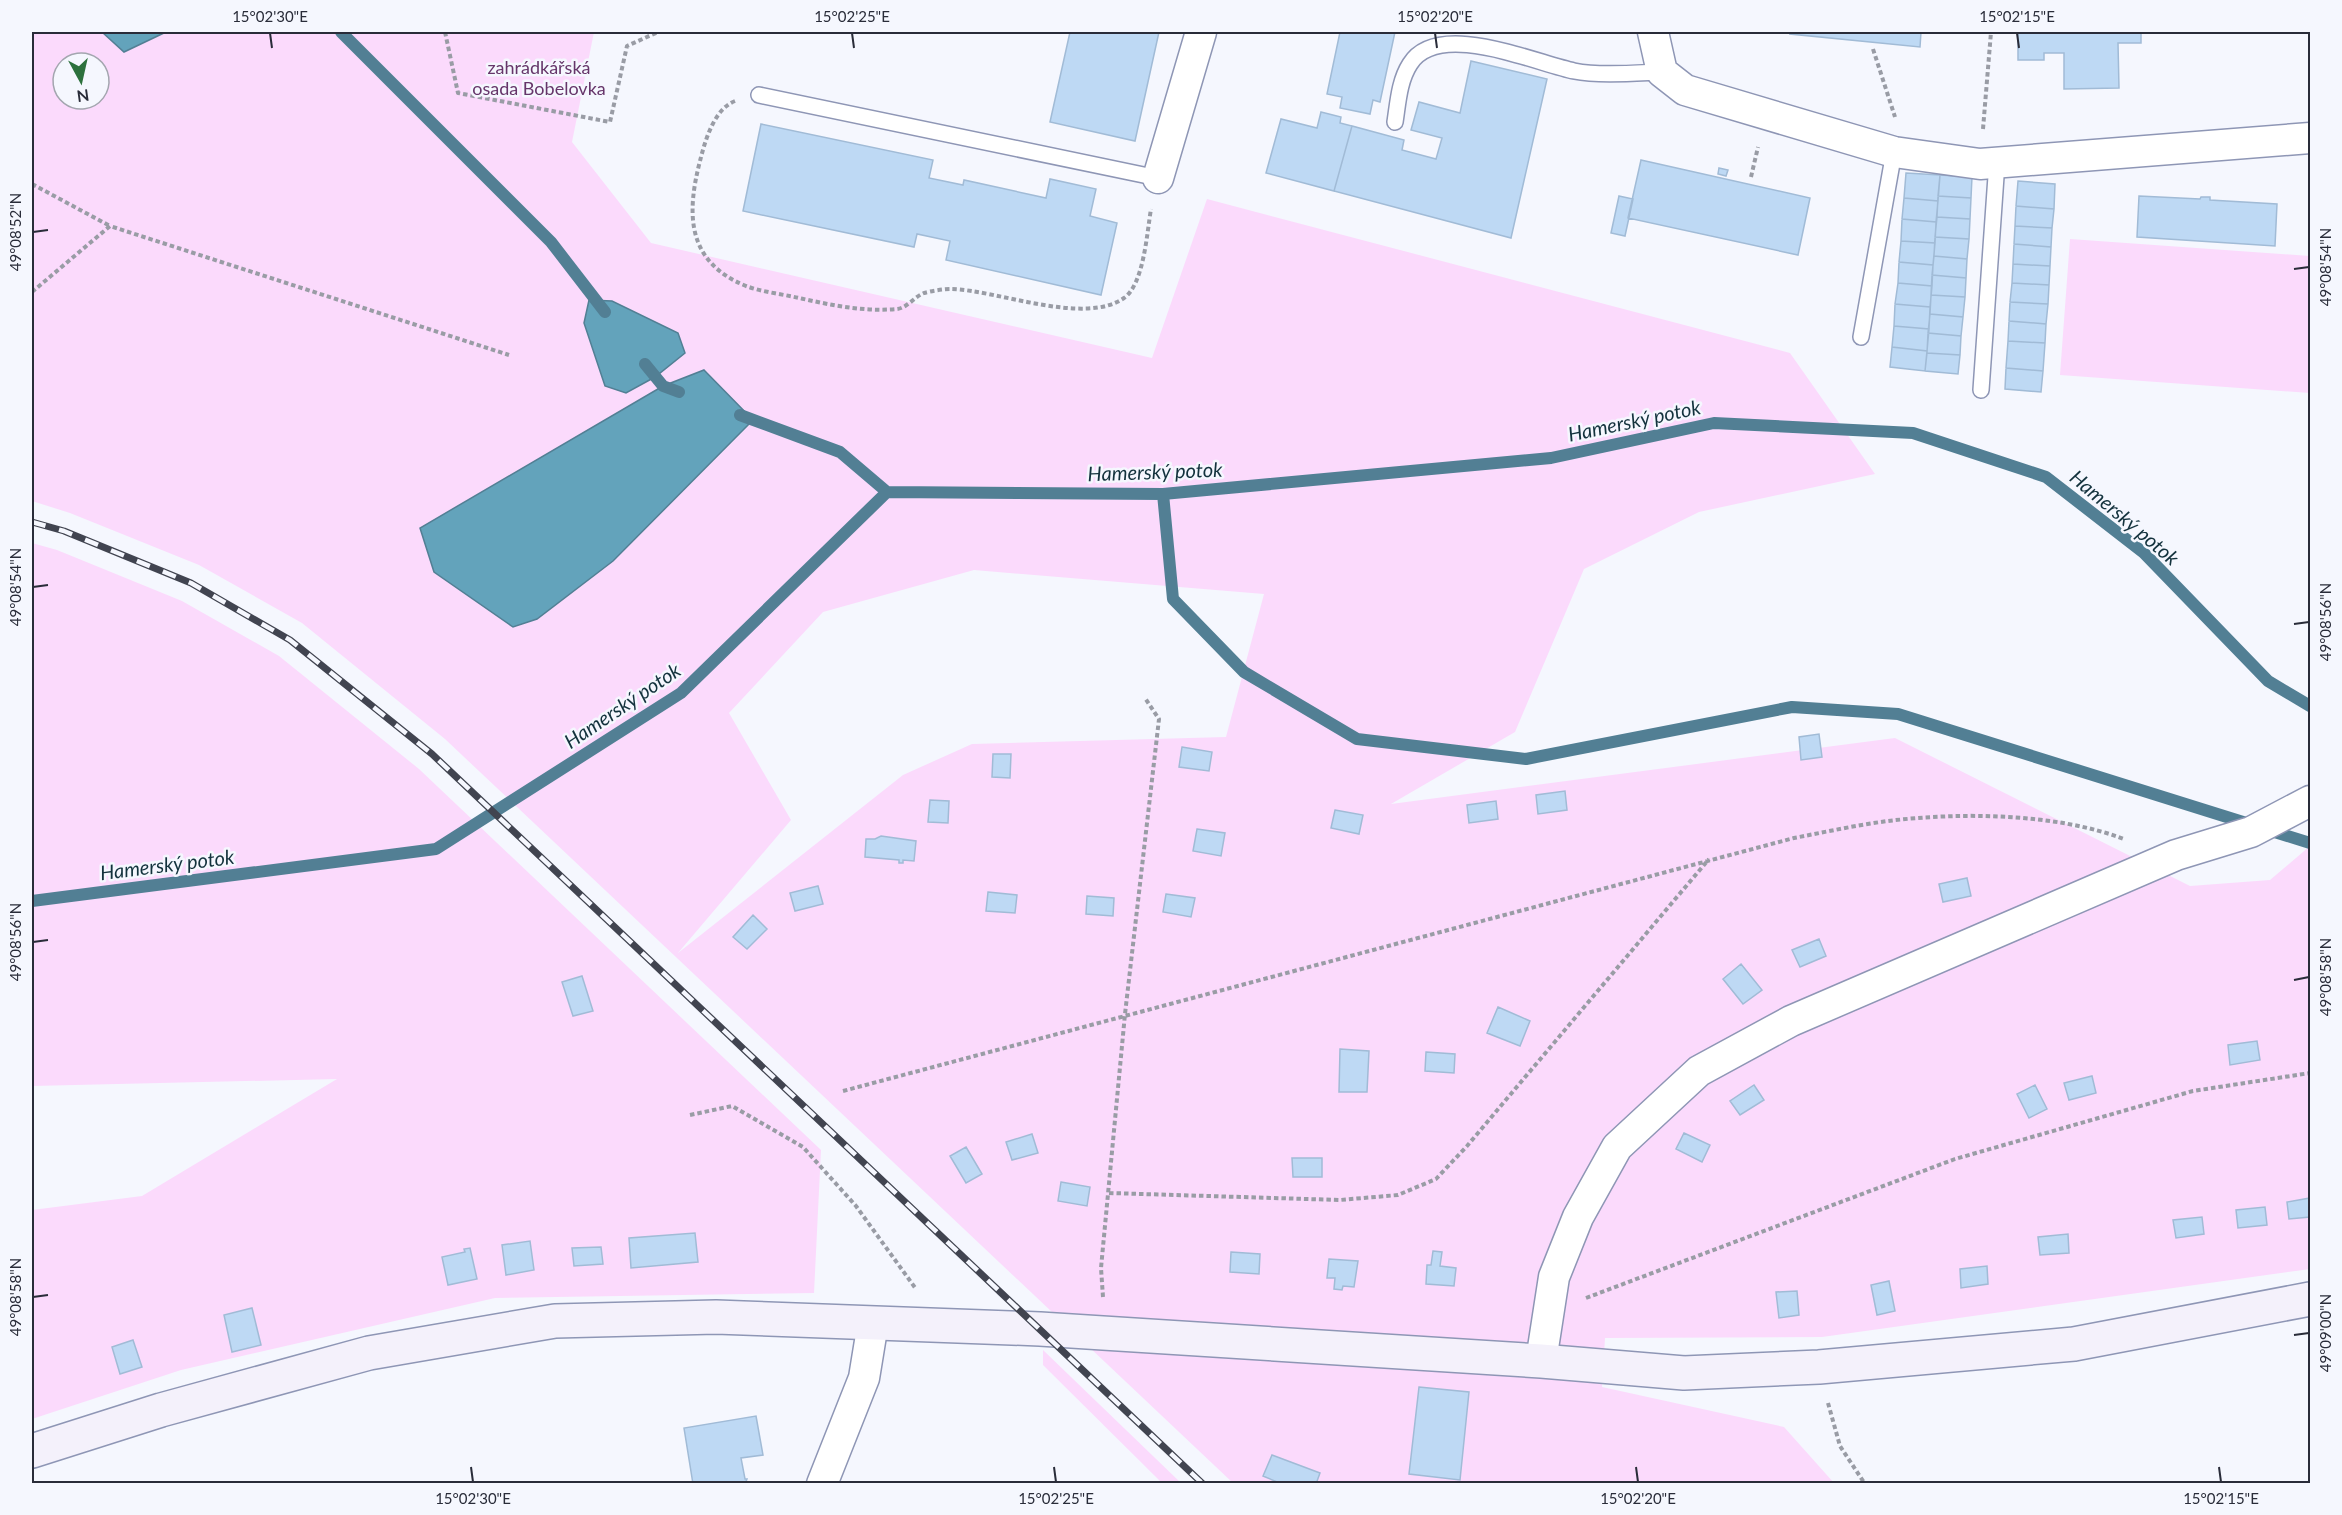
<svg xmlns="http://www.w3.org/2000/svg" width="2342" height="1515" viewBox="0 0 2342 1515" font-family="Lato,sans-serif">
<rect width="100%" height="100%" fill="#f5f7fe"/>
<path fill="#fbdafc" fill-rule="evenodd" d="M 32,32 L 102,32 L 124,52 L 166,32 L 594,32 L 572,142 L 651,243 L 1152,358 L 1207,199 L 1790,353 L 1875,474 L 1699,512 L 1584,569 L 1515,732 L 1391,804 L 1895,738 L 2190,886 L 2270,880 L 2310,846 L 2310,1269 L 1822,1337 L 1605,1338 L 1602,1387 L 1784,1427 L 1834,1483 L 1233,1483 L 445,739 L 302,623 L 199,565 L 70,513 L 32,501 ZM 63,63 L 99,63 L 99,99 L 63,99 ZM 704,371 L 753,421 L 613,561 L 537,619 L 420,528 L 663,386 ZM 974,570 L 1264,594 L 1226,737 L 972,744 L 903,775 L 678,953 L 791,820 L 729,713 L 823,612 Z
M 2070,239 L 2310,256 L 2310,393 L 2060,375 Z
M 32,543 L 57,550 L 182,601 L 279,656 L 419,769 L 821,1150 L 814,1293 L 495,1298 L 181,1370 L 32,1419 L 32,1210 L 142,1196 L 337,1079 L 32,1086 Z
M 1043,1350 L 1181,1483 L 1162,1483 L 1043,1365 Z"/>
<path fill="#63a3bb" stroke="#527f94" stroke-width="1.5" d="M 102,32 L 166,32 L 124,52 Z
M 589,300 L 612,301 L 678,333 L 685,353 L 655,377 L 626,393 L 605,386 L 584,323 Z
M 704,370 L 753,420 L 613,561 L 537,619 L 513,627 L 434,572 L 420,528 L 663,386 Z"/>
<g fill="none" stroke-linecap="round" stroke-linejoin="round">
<path stroke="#527f94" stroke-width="12" d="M 341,32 L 551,242 L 605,312
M 645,364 L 663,386 L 679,392
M 740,415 L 840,452 L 887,492
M 1163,494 L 1173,599 L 1244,672 L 1357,739 L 1526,759 L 1792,707 L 1898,714 L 2310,843
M 32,901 L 436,849 L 681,693 L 887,492 L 1163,494 L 1551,458 L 1714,423 L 1913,433 L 2046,477 L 2144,553 L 2268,681 L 2310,706"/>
</g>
<path fill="#bed9f4" stroke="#a1bbd6" stroke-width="1.5" d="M 1070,32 L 1159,32 L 1135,141 L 1050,122 Z
M 1340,32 L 1395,32 L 1380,102 L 1373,100 L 1370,114 L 1340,108 L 1342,97 L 1327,94 Z
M 1791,32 L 1921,32 L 1920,47 L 1790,34 Z
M 2018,32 L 2141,32 L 2141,43 L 2118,43 L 2119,88 L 2064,89 L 2064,53 L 2044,53 L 2044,60 L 2018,60 Z
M 1471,61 L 1547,79 L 1511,238 L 1334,191 L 1352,126 L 1404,140 L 1402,150 L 1436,159 L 1442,138 L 1411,130 L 1419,102 L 1460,113 Z
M 1321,112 L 1341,117 L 1340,123 L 1352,126 L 1334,191 L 1266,173 L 1281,119 L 1317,128 Z
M 761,124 L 933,160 L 929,178 L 963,185 L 964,180 L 1046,198 L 1050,179 L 1096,189 L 1090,216 L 1117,223 L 1101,295 L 946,260 L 950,241 L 917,234 L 914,247 L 743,211 Z
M 1641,160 L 1810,198 L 1798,255 L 1628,218 Z
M 1719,168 L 1728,170 L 1726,176 L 1718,174 Z
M 1906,173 L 1940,175 L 1938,201 L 1904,198 Z
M 1940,175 L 1972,177 L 1971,198 L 1938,196 Z
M 2018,181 L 2055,184 L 2054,209 L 2016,206 Z
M 1619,196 L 1633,199 L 1625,236 L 1611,233 Z
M 1938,196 L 1971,198 L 1970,219 L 1937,217 Z
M 2139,196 L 2200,199 L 2201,197 L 2210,197 L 2210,200 L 2277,204 L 2275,246 L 2137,237 Z
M 1904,198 L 1938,201 L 1936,222 L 1902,219 Z
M 2016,206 L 2054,209 L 2052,228 L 2015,226 Z
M 1937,217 L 1970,219 L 1969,239 L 1935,237 Z
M 1902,219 L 1936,222 L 1935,243 L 1901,241 Z
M 2015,226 L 2052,228 L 2051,247 L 2014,244 Z
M 1935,237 L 1969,239 L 1967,259 L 1934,256 Z
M 1901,241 L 1935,243 L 1933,265 L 1899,262 Z
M 2014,244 L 2051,247 L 2050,266 L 2013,264 Z
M 1934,256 L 1967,259 L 1966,278 L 1932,275 Z
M 1899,262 L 1933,265 L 1932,286 L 1898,283 Z
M 2013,264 L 2050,266 L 2049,285 L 2012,283 Z
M 1932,275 L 1966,278 L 1965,297 L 1931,295 Z
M 1898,283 L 1932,286 L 1930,307 L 1895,304 Z
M 2012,283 L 2049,285 L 2048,304 L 2010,302 Z
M 1931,295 L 1965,297 L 1963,317 L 1930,314 Z
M 2010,302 L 2048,304 L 2046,324 L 2009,321 Z
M 1895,304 L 1930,307 L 1929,329 L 1894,326 Z
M 1930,314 L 1963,317 L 1961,336 L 1928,333 Z
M 2009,321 L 2046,324 L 2045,343 L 2008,341 Z
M 1894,326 L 1929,329 L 1927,351 L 1892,347 Z
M 1928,333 L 1961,336 L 1960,355 L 1927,353 Z
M 2008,341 L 2045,343 L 2043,371 L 2006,368 Z
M 1892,347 L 1927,351 L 1925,371 L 1890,367 Z
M 1927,353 L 1960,355 L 1958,374 L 1925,371 Z
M 2006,368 L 2043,371 L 2041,392 L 2005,389 Z
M 1819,734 L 1822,757 L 1801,760 L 1799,737 Z
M 1182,747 L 1212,752 L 1209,771 L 1179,767 Z
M 993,754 L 1011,754 L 1010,778 L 992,777 Z
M 1565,791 L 1567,810 L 1538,814 L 1536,795 Z
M 930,800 L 949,801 L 948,823 L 928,822 Z
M 1496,801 L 1498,819 L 1469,823 L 1467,805 Z
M 1335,810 L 1363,815 L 1359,834 L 1331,828 Z
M 1197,829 L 1225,833 L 1221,856 L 1193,851 Z
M 881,836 L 916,841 L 914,861 L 903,860 L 903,863 L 899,863 L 899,860 L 865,857 L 866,839 L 875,839 Z
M 1967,878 L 1971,896 L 1943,902 L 1939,884 Z
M 818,886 L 823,904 L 795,911 L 790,893 Z
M 988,892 L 1017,895 L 1015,913 L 986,911 Z
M 1166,894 L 1195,898 L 1191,917 L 1163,912 Z
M 1087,896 L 1114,898 L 1113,916 L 1086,914 Z
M 753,915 L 767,929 L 747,949 L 733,937 Z
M 1819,939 L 1826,956 L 1800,967 L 1792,950 Z
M 1741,964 L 1762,990 L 1743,1004 L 1723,979 Z
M 582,976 L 593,1011 L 573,1016 L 562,982 Z
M 1498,1007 L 1530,1021 L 1520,1046 L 1487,1033 Z
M 2257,1041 L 2260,1060 L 2230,1065 L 2228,1045 Z
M 1340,1049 L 1369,1051 L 1367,1092 L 1339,1092 Z
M 1426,1052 L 1455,1054 L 1454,1073 L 1425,1071 Z
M 2092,1076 L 2096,1093 L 2069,1100 L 2064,1083 Z
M 1754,1085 L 1764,1100 L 1740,1115 L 1730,1101 Z
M 2035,1085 L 2047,1109 L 2029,1118 L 2017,1094 Z
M 1684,1133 L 1710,1145 L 1702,1162 L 1676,1149 Z
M 1032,1134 L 1038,1153 L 1012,1160 L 1006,1142 Z
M 966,1147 L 982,1174 L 966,1183 L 950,1156 Z
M 1292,1158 L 1322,1158 L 1322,1177 L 1293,1177 Z
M 1061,1182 L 1090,1187 L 1087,1206 L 1058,1201 Z
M 2310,1198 L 2310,1217 L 2289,1219 L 2287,1202 Z
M 2265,1207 L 2267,1225 L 2238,1228 L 2236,1210 Z
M 2202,1217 L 2204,1234 L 2176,1238 L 2173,1220 Z
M 695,1233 L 698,1262 L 631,1268 L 629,1238 Z
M 2068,1234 L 2069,1253 L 2040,1255 L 2038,1237 Z
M 530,1241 L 534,1270 L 506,1275 L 502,1245 Z
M 601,1247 L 603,1264 L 574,1266 L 572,1248 Z
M 470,1248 L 477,1279 L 448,1285 L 442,1257 L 465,1252 L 464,1249 Z
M 1433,1251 L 1442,1252 L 1440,1266 L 1456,1268 L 1454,1286 L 1426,1284 L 1427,1265 L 1431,1265 Z
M 1231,1252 L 1260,1254 L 1259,1274 L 1230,1272 Z
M 1329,1259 L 1358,1261 L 1354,1287 L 1343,1286 L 1342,1290 L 1334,1289 L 1335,1278 L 1327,1278 Z
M 1987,1266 L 1988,1284 L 1961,1288 L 1960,1269 Z
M 1889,1281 L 1895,1311 L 1877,1315 L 1871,1285 Z
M 1797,1291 L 1799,1315 L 1779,1318 L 1776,1292 Z
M 252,1308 L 261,1345 L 232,1352 L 224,1315 Z
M 133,1340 L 142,1367 L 120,1374 L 112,1347 Z
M 1419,1387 L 1469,1392 L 1460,1480 L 1409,1474 Z
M 756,1416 L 763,1455 L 741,1458 L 745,1479 L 747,1479 L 745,1484 L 693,1484 L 684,1428 Z
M 1272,1455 L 1320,1473 L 1316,1484 L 1282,1484 L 1263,1476 Z"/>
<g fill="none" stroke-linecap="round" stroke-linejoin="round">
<defs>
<path id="lane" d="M 759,95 L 1158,178
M 1395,122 C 1398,103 1399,81 1410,64 C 1438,19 1535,63 1574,71 C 1599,76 1636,73 1662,72
M 1861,337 L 1894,152
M 1981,390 L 1997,162"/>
<path id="street" d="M 1653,32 L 1662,72 L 1685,90 L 1894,152 L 1980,164 L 2310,138
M 1158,178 L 1201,32
M 1541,1361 L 1554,1277 L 1578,1217 L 1617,1147 L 1699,1071 L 1791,1021 L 2176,855 L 2251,832 L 2310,801
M 822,1484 L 864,1378 L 873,1323"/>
<path id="secondary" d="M 32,1451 L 161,1410 L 369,1353 L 555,1321 L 716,1317 L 1040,1329 L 1541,1361 L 1684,1373 L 1819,1367 L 2074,1344 L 2310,1299"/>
</defs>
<use href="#lane" stroke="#8e96b5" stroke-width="18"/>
<use href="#street" stroke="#8e96b5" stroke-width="33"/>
<use href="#secondary" stroke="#8e96b5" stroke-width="36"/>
<path stroke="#999ca5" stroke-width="4" stroke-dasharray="4.5 3" stroke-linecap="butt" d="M 445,32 L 458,93 L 610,122 L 627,46 L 658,32
M 1873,49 L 1895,117
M 735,101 C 714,109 705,141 700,161 C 686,215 687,262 746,286 C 762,292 782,294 799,298 C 831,305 863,312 897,309 C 907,308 914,297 924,293 C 931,291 943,289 951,289 C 998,290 1084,326 1124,298 C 1144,284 1147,232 1151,209
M 1983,129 L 1991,32
M 1751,177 L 1758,147
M 32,184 L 110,226
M 32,292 L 110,226 L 509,355
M 843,1091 L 1794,838 C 1825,832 1857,825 1888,821 C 1961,812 2055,813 2124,839
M 690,1115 L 732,1106 L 803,1147 L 856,1206 L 916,1289
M 1109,1193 L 1340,1200 L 1398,1195 L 1436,1179 L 1467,1146 L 1709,859
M 1103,1297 L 1101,1268 L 1125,1014 L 1159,719 L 1145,698
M 1586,1298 L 1955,1159 L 2193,1091 L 2310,1073
M 1828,1403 L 1840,1446 L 1865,1484"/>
<use href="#lane" stroke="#fff" stroke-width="15"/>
<use href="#street" stroke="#fff" stroke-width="30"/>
<use href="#secondary" stroke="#f4f1fb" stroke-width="33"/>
<defs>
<path id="rail" d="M 32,522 L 64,531 L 191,583 L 290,640 L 432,754 L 1203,1484"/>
</defs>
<use href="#rail" stroke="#414450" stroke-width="7"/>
<use href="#rail" stroke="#f5f7fe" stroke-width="4.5" stroke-dasharray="14" stroke-linecap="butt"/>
</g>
<path fill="none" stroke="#292c39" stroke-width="2" d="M 270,33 L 272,48M 852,33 L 854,48M 1435,33 L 1437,48M 2017,33 L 2019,48M 33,232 L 48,230M 2294,269 L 2309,267M 33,587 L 48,585M 2294,624 L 2309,622M 33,942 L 48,940M 2294,980 L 2309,977M 33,1297 L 48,1295M 2294,1335 L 2309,1333M 471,1467 L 473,1482M 1054,1467 L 1056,1482M 1636,1467 L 1638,1482M 2219,1467 L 2221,1482"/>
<g text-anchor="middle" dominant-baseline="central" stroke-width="5" stroke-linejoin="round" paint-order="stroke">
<g font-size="18" fill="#66356a" stroke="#f5f7fe">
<text x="539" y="67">zahrádkářská<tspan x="539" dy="21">osada Bobelovka</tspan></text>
</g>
<g font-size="20" font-style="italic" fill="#13323d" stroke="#f5f7fe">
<text transform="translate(1634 420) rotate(-12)">Hamerský potok</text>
<text transform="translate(1155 471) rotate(-2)">Hamerský potok</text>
<text transform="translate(2125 517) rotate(40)">Hamerský potok</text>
<text transform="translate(622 705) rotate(-34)">Hamerský potok</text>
<text transform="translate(167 864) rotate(-7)">Hamerský potok</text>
</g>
</g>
<rect width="2342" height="1515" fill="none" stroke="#f5f7fe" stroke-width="66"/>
<g transform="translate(81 81) rotate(172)"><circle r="28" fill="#f5f7fe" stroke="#a3a6af" stroke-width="1.5"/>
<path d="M0-4.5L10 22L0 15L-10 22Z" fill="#2d713d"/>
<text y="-9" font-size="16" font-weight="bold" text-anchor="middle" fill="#292c39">N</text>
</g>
<rect x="33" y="33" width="2276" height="1449" fill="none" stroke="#292c39" stroke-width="2"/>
<g font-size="15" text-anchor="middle" fill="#292c39">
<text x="270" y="22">15°02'30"E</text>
<text x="852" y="22">15°02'25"E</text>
<text x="1435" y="22">15°02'20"E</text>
<text x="2017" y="22">15°02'15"E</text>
<text transform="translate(16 232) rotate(-90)" y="5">49°08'52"N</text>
<text transform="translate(2326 267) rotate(-90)" y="5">49°08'54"N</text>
<text transform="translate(16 587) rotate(-90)" y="5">49°08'54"N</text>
<text transform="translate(2326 622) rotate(-90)" y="5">49°08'56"N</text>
<text transform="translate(16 942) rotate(-90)" y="5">49°08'56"N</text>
<text transform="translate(2326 977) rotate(-90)" y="5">49°08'58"N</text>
<text transform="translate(16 1297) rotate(-90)" y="5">49°08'58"N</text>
<text transform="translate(2326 1333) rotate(-90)" y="5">49°09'00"N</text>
<text x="473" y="1504">15°02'30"E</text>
<text x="1056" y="1504">15°02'25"E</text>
<text x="1638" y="1504">15°02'20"E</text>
<text x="2221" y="1504">15°02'15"E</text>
</g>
</svg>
